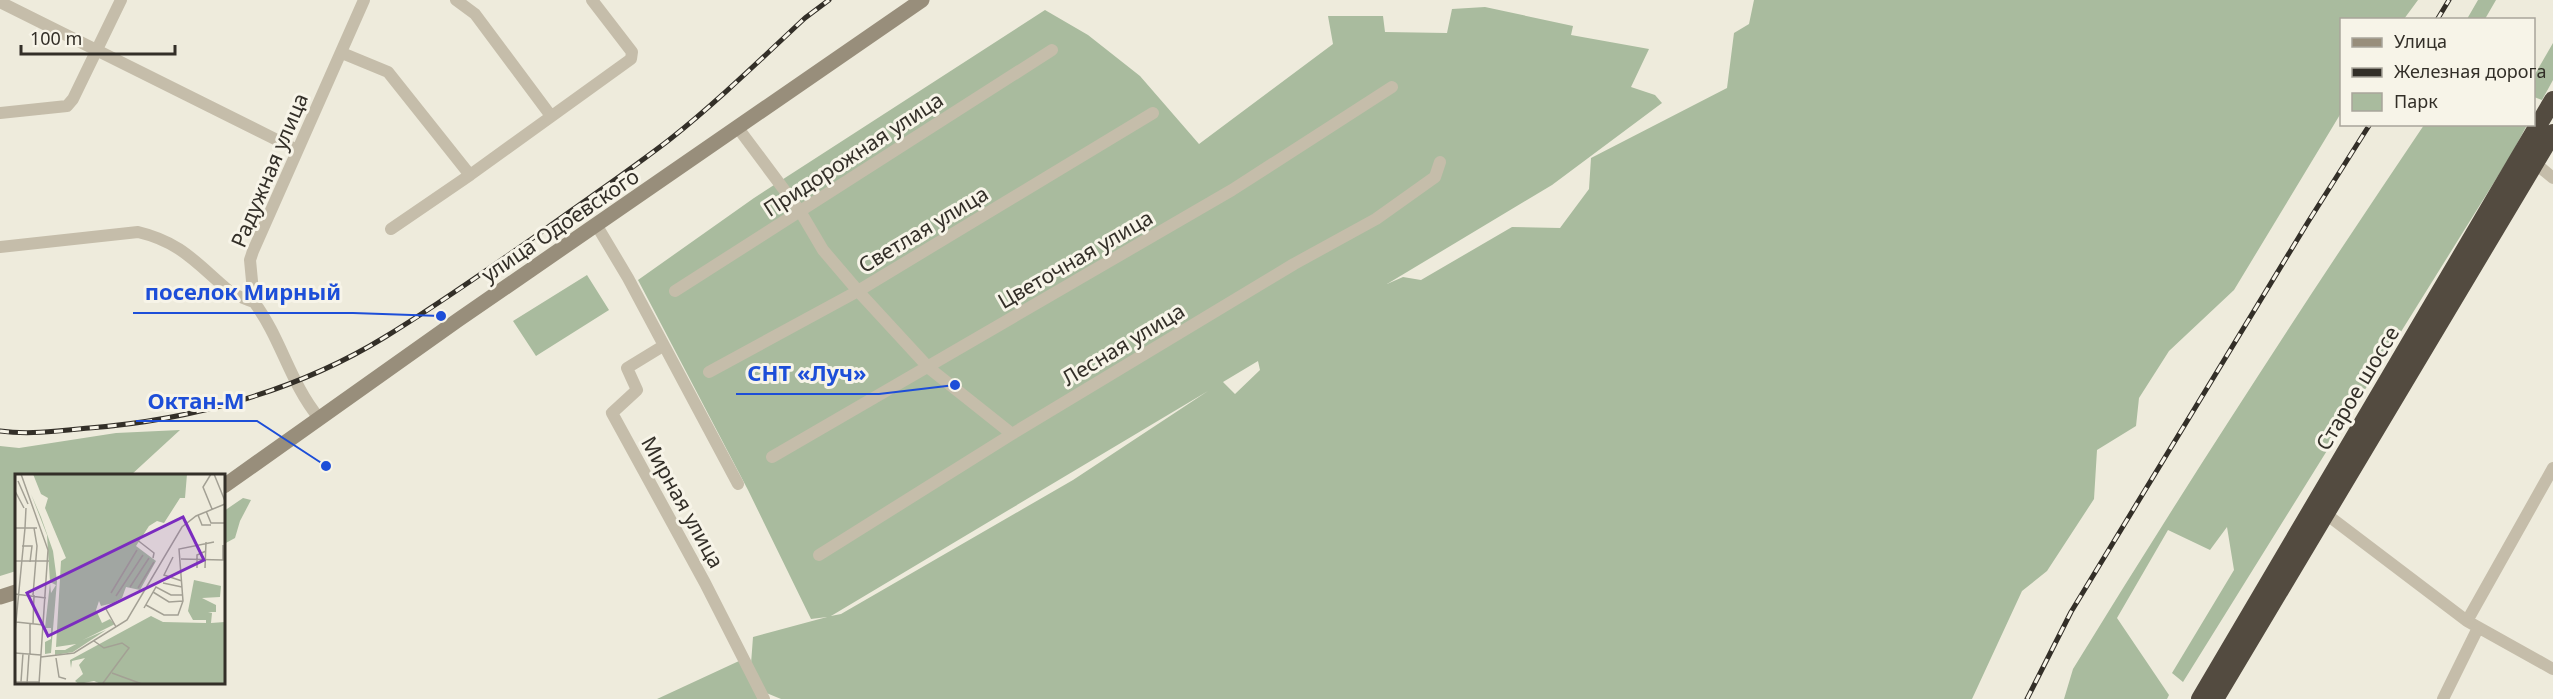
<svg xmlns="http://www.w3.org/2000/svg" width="2553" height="699" viewBox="0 0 2553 699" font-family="'Noto Sans',sans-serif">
<rect width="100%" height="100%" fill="#eeebdc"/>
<path fill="#a9bb9e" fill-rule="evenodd" d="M 1754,0 L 2418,0 L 2404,19 L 2342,20 L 2341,113 L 2234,290 L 2169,351 L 2139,398 L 2136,426 L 2097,450 L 2094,499 L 2047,571 L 2022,591 L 1972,699 L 781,699 L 764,692 L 751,664 L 753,637 L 827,617 L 811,619 L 748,490 L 638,280 L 754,198 L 1045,10 L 1088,35 L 1140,76 L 1199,144 L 1333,44 L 1328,16 L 1383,16 L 1385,32 L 1447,33 L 1452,9 L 1485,7 L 1573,26 L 1571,35 L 1649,49 L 1631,87 L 1655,95 L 1662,103 L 1552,185 L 1387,284 L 1403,277 L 1421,280 L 1512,227 L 1560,228 L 1589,189 L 1591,158 L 1727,88 L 1734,33 L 1749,24 ZM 1258,361 L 1260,370 L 1235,394 L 1223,382 ZM 1208,391 L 1073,480 L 841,614 L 831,616 Z
M 2478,0 L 2496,0 L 2485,19 L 2467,19 Z
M 2553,43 L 2553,80 L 2542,100 L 2534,97 L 2534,76 Z
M 2424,125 L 2527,125 L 2511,155 L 2183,682 L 2172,673 L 2234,570 L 2227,527 L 2210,550 L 2168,530 L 2117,618 L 2169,695 L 2167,699 L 2064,699 L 2073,669 C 2186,485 2303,304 2424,125 Z
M 587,275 L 609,310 L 536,356 L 513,321 Z
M 180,430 L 131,475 L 16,476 L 16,571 L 0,576 L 0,446 L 19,448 L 116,433 Z
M 243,498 L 251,500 L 240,521 L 235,538 L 224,544 L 224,511 Z
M 739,661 L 758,699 L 657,699 Z"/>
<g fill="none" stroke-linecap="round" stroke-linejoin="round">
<path stroke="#c5bdaa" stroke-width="12" d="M 456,0 L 475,14 L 551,116
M 0,2 L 297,150
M 342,53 L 388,72 L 470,175
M 0,113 L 67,106 L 73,99 L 121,0
M 738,128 L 800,211 L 823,250 L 858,291 L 929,368 L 1012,434
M 2535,163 L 2553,178
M 597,226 L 628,278 L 738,484
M 391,229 L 470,175 L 631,59 L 632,52 L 592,0
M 0,247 L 138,232 C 181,242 197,264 228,290 C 235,296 246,299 254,302 L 250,260 L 253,251 L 364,0
M 675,291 L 1052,50
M 254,302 C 281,338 290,383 319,418
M 663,346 L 627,368 L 637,390 L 612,413 L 705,583 L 764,699
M 709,372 L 858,291 L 1153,113
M 772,457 L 1232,190 L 1392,87
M 2326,514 L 2467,621 L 2553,669
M 819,555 L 1012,434 L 1294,264 L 1376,219 L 1435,177 L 1440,162
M 2467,621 L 2553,468
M 2443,699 L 2478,628"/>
<path stroke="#988e7b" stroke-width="15" d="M 224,486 L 458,320 L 922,0
M 0,597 L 16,592"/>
<path stroke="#534b40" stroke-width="18" d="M 2200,699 L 2553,100
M 2215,699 L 2553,133"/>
<defs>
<path id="rail" d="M 2437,20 L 2449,0
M 0,431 C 29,435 60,431 89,428 C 192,420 297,391 385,337 C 436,306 484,272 533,238 C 578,205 625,174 669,140 C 717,102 761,59 805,18 L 829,0
M 2027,699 L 2071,612 L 2308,222 L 2370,124"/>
</defs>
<use href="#rail" stroke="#332f28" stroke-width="5"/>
<use href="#rail" stroke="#f7f4e8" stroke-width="3" stroke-dasharray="9" stroke-linecap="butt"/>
</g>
<g text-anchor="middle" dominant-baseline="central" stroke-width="6" stroke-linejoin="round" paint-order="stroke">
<g font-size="21" fill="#332f28" stroke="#f7f4e8">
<text transform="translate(853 154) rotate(-33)">Придорожная улица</text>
<text transform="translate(269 170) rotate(-67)">Радужная улица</text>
<text transform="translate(560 225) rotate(-34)">улица Одоевского</text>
<text transform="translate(923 229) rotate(-31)">Светлая улица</text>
<text transform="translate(1075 259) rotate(-30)">Цветочная улица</text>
<text transform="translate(1123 344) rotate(-31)">Лесная улица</text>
<text transform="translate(2357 388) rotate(-59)">Старое шоссе</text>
<text transform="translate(683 502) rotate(61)">Мирная улица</text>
</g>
</g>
<g transform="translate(15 474)">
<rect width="210" height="210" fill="#eeebdc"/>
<path d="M 172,0 L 170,24 L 165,24 L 149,49 L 142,47 L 134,52 L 121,72 L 141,87 L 125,116 L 111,113 L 107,124 L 98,129 L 86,132 L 84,127 L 81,136 L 87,149 L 95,145 L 100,150 L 68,166 L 91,156 L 58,178 L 40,181 L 40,176 L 50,176 L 61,170 L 41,173 L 46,87 L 51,84 L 30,34 L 33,24 L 26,20 L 18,0 ZM 16,20 L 26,43 L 38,77 L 42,107 L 36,179 L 30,180 L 30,168 L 36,165 L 36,154 L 30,154 L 35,109 L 36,119 L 41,111 L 35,108 L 32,61 ZM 179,106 L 206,112 L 205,123 L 187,124 L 201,131 L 201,138 L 193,138 L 197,139 L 196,149 L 210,148 L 210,210 L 86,210 L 79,207 L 64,210 L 60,207 L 68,200 L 64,191 L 70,184 L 57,187 L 56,194 L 55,186 L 136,142 L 148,148 L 191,149 L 191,146 L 178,146 L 173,137 Z" fill="#a9bb9e"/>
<path fill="none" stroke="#a3a094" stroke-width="1.5" d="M 6,0 L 33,76 L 24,210M 196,0 L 188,13 L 197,35M 199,0 L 210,27M 3,7 L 13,30M 0,17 L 9,34M 191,37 L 196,49 L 210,49M 183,41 L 187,51 L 196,51M 0,54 L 22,54M 10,54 L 11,34M 121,65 L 139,79 L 138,84M 7,72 L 17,72 L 15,88M 158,83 L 149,101 L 167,107M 166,85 L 208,86 L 208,71M 0,87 L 34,87M 182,94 L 182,81 L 191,77M 190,94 L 191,68M 148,109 L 167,113M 115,113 L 134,84M 123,114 L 139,88M 138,118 L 154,128 L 168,127M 96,119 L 122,76M 0,120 L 31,124M 18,121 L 22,72 L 19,54M 101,122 L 128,81M 131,131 L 149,141 L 163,141 L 168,127 L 164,75 L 199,68M 129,134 L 141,113 L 156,121 L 167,121M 91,135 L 101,153M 1,148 L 29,151M 18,150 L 19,121M 0,158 L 10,54M 79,167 L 89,174 L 107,169 L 114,174 L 88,209M 0,179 L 26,181M 15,180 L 15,149M 26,183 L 59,179 L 112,146 L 167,53 L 181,42 L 210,30M 41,184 L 44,203 L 51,205M 97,199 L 127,210M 0,208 L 24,208M 6,208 L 8,179M 12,210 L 14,180"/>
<path fill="#7b2cbf" fill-opacity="0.15" stroke="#7b2cbf" stroke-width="3" d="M 168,43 L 189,86 L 33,162 L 12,119 Z"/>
<rect width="210" height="210" fill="none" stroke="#332f28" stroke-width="3"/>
</g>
<path fill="none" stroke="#1d4ed8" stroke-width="2" d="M441 316L353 313H133M955 385L879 394H736M326 466L257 421H136"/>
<g fill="#1d4ed8" stroke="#f7f4e8" stroke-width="2">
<circle cx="441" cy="316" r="6"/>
<circle cx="955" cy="385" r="6"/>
<circle cx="326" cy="466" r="6"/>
</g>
<g font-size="22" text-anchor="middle" font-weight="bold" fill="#1d4ed8" stroke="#f7f4e8" stroke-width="6" stroke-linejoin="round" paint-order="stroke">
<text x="243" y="300">поселок Мирный</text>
<text x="807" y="381">СНТ «Луч»</text>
<text x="196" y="409">Октан-М</text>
</g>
<rect x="2340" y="18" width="195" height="108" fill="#f7f4e8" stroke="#a9a59b" stroke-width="1.5"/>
<rect x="2352" y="38" width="30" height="9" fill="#988e7b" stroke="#a9a59b" stroke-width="1.5"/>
<text x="2394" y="48" font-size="18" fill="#332f28">Улица</text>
<rect x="2352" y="68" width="30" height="9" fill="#332f28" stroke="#a9a59b" stroke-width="1.5"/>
<text x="2394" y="78" font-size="18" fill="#332f28">Железная дорога</text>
<rect x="2352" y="93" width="30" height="18" fill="#a9bb9e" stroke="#a9a59b" stroke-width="1.5"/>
<text x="2394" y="108" font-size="18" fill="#332f28">Парк</text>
<path d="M21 45v9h154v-9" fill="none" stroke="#332f28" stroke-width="3"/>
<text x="30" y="45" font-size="18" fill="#332f28" stroke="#f7f4e8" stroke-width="4.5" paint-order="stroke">100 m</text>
</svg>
